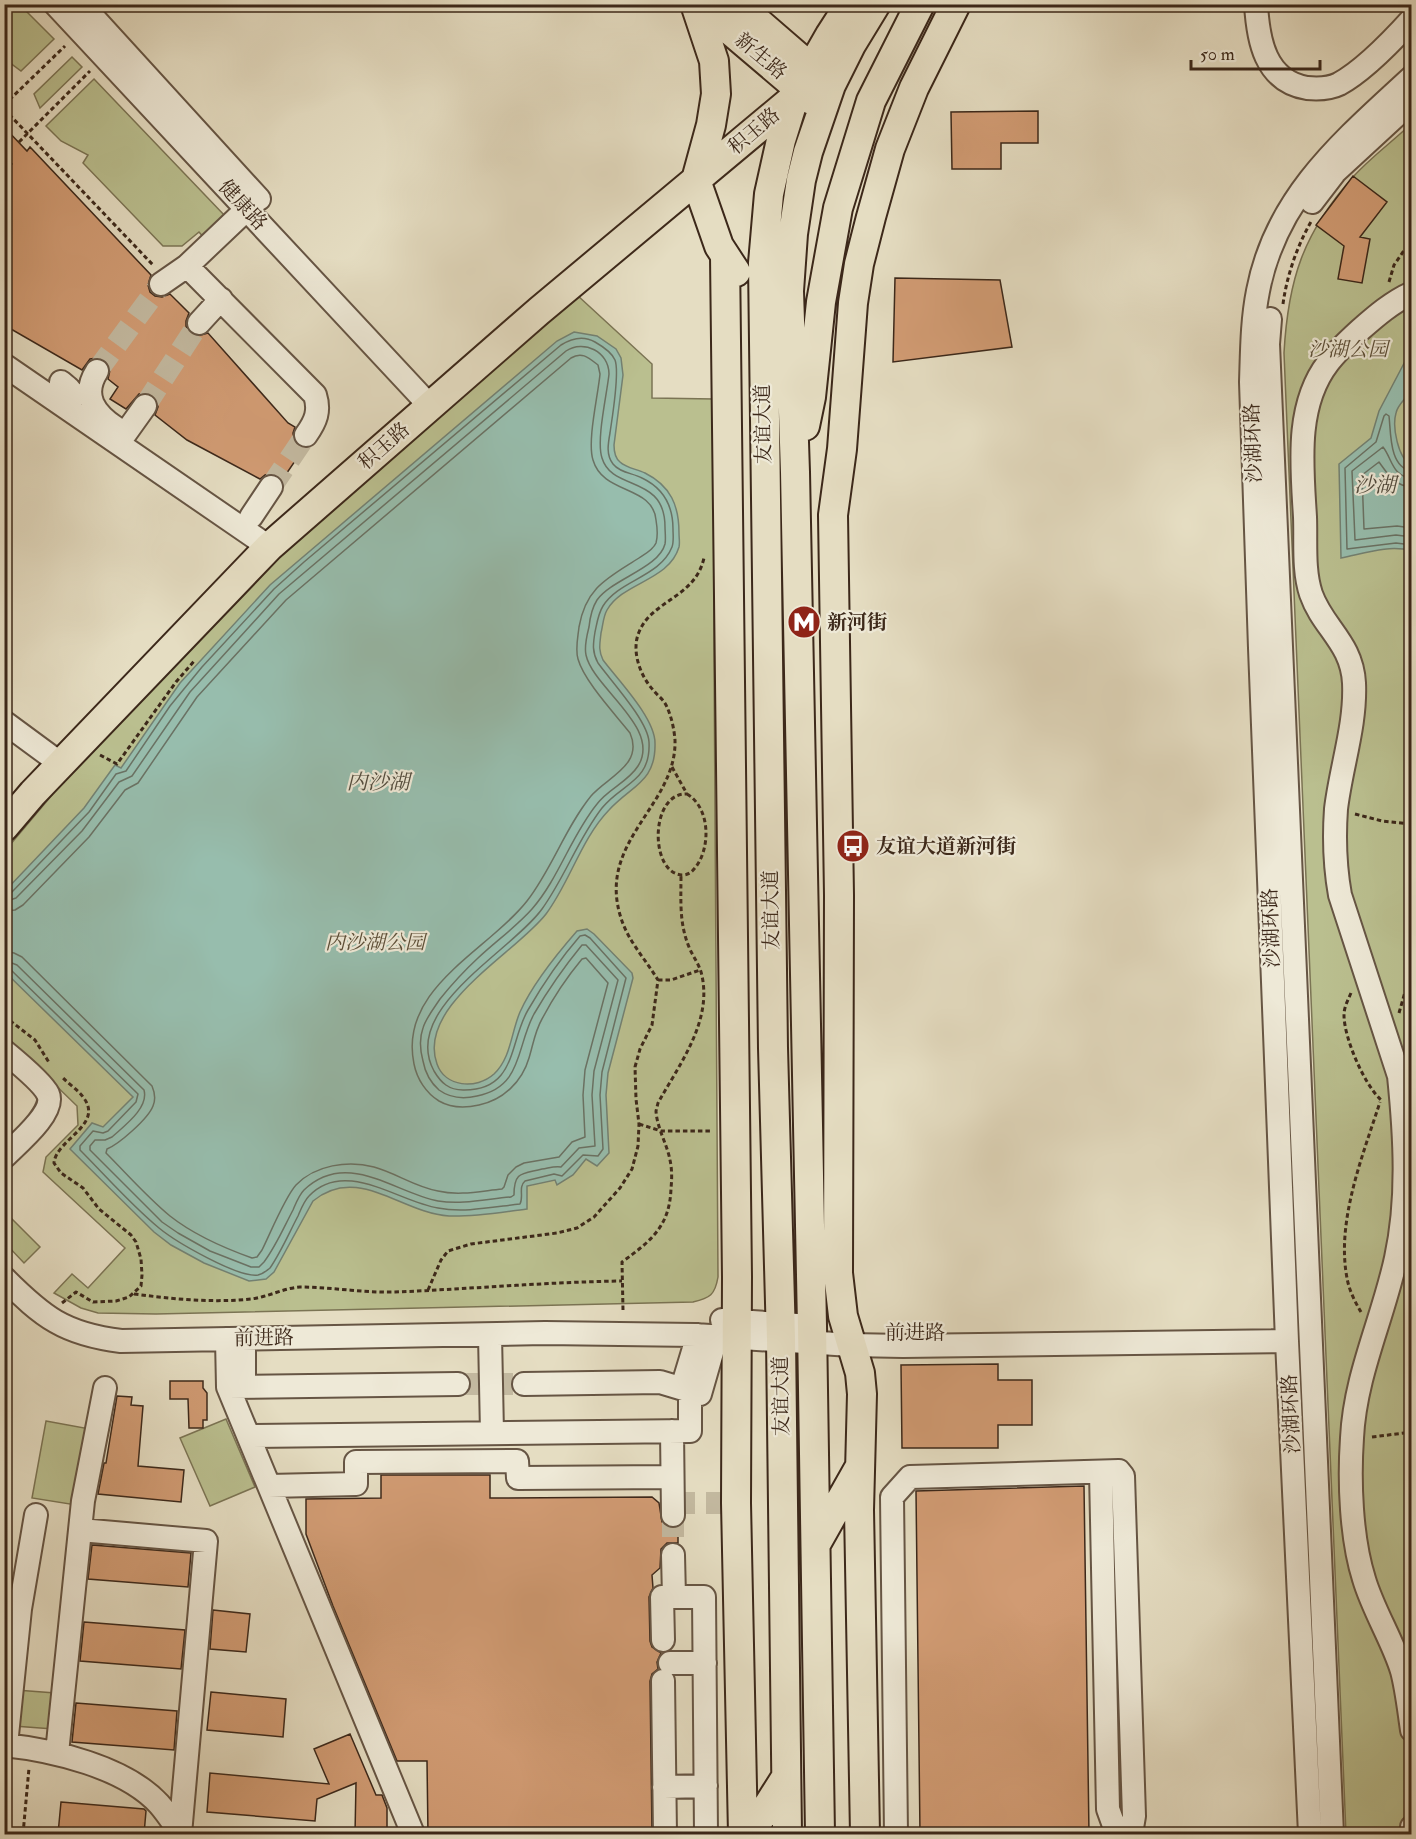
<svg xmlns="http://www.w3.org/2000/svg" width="1416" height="1839" viewBox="0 0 1416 1839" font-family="'IM FELL Double Pica','Noto Serif SC',serif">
<rect width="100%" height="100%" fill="#e5ddc2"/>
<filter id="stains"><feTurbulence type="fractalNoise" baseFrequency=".00333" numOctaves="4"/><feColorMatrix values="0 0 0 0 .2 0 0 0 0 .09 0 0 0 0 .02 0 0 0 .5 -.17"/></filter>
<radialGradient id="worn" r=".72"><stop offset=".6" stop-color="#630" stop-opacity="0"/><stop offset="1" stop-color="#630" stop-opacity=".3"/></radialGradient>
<path fill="#babf8f" stroke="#7b7454" stroke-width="1.5" d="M 4,5 L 20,5 L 54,39 L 21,71 L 5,59 Z
M 72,57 L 82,67 L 40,108 L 34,94 Z
M 94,79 L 226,217 L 205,239 L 199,232 L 182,246 L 163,246 L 83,163 L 88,155 L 61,141 L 46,126 Z
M 1411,124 L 1411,1834 L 1346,1834 L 1284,353 C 1288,280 1303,233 1353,177 C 1370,158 1392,142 1411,124 Z
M 577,295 L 652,364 L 652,398 L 714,399 L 714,655 L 718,1277 C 715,1295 710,1298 693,1302 L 156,1314 L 98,1313 L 81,1308 L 54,1293 L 72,1274 L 88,1288 L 125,1248 L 43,1172 L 46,1157 L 78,1125 L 77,1106 L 5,1036 L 4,852 L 105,732 L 232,597 Z
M 4,1211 L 40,1247 L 24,1263 L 5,1243 Z
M 226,1419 L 255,1487 L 210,1506 L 180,1438 Z
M 46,1421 L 90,1429 L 76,1505 L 32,1498 Z
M 16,1690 L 55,1693 L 53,1729 L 14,1726 Z"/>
<path fill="#97bdad" stroke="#738172" stroke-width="1.5" d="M 574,332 L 597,336 L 616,349 L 621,358 L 623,375 L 614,445 C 614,452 615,458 620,462 C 626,468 637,469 645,473 C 671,486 679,506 679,533 C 679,538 680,543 679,547 C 669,581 623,582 607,610 C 603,617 603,625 601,633 C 600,643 598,650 603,660 C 618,680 655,718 655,743 C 656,782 632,785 609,810 C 581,839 570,882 546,914 C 516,953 416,1006 437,1064 C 445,1087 476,1090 494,1074 C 511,1058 511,1033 520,1012 C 533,983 556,955 577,931 L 587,929 L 594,934 L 632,973 L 633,978 L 608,1073 L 606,1095 L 609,1153 L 597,1166 L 586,1159 L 573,1175 L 557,1185 L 555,1180 L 527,1186 L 527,1209 C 502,1212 474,1217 449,1216 C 401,1213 358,1164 313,1201 L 274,1272 L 266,1279 L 249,1281 L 204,1263 L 171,1245 L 154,1232 L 70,1149 L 92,1123 L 103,1127 L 133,1097 L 5,972 L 5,891 L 84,808 L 115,765 L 121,768 L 180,683 L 270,585 L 557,341 Z
M 1411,350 C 1412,360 1414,381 1411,389 C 1408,398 1398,403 1396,413 C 1392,427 1398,458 1411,465 L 1411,551 C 1390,544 1362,554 1341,558 L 1339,464 L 1371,438 L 1379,411 Z"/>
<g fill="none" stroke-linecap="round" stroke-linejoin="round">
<path stroke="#6a7264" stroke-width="1.5" d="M 1412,471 C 1389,468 1391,433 1389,416 L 1386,414 L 1384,416 L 1376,442 L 1345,468 L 1347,549 L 1396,543 L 1412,545
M 1412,478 C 1392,477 1392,458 1383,447 L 1352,471 L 1355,540 L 1396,535 L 1412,537
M 1412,487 C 1394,486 1388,474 1379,462 L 1362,475 L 1364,529 L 1397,526 L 1412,528
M 4,895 L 11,893 L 89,812 L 116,774 L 126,771 L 170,706 L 202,667 L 274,589 L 304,562 L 561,345 C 572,338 583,335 595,342 C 602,346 612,353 615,360 C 620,373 612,418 610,433 C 608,444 606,455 613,464 C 620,473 633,473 642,478 C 663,488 673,506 673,529 C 673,535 674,542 672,547 C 660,577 619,580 603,606 C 598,614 597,623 595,632 C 593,644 592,652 598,663 C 611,681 648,721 649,742 C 651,782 622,783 602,808 C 578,839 565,877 542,909 C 512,951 400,1009 434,1071 C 441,1083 449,1090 463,1090 C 517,1091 509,1042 528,1010 C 543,984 560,959 580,936 L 585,935 L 590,938 L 626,978 L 602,1072 L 600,1095 L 603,1149 L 598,1156 L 583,1155 L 562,1176 L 554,1174 L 525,1181 C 518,1187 524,1197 520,1204 C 493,1207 464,1213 438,1208 C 399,1202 345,1158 309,1196 C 304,1201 301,1209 298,1216 C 289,1233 281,1252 270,1268 C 266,1271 263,1274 258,1275 C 238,1278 176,1242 159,1228 C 131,1205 106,1176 80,1150 L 80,1146 L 93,1131 L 103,1133 L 108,1131 L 136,1102 L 138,1094 L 11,970 L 4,968
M 4,902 L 16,898 L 82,831 L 119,782 L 132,776 L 190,692 L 279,594 L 566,351 C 584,339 609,352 609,374 C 607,394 596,440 602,458 C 612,492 665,474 665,527 C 665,532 666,539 665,544 C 659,568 612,579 597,600 C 592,608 590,617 589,627 C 587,635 584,646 586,655 C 593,688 662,728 638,766 C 628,782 608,789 597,804 C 571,836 559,878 532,909 C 516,927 496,941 478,958 C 464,971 452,984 440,999 C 434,1008 426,1018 423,1028 C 419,1039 420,1050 423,1061 C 425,1072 430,1082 439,1090 C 450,1098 464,1099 477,1096 C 523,1087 516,1047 534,1014 C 548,990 564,967 582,945 L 586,945 L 618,980 L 594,1071 L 592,1095 L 595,1146 L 579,1148 L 561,1167 C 554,1166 549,1168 542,1169 C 522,1174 514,1171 514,1195 L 511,1197 C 487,1199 462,1205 438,1201 C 395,1193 347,1149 304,1190 C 299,1195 296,1203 293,1210 C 284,1227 276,1246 264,1262 L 259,1267 L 251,1267 L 210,1251 L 178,1233 L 162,1222 L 90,1150 L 90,1146 L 95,1140 L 105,1140 L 112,1137 C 124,1126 149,1108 144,1090 L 17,965 L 4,960
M 4,911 L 15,910 L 23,905 L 89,837 L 125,790 L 138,783 L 197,697 L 286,600 L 571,358 C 582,351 589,358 598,365 L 600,374 C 598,396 587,441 593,460 C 603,495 653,485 656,520 C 657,526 658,536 656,543 C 653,550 645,554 639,558 C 608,578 586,587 579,627 C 578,637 575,649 578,659 C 584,681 615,714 630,733 C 644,765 607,777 591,796 C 565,828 552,869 527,901 C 488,951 398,988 414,1064 C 417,1079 426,1093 439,1101 C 451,1108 466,1108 479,1105 C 503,1100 522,1082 529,1058 C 533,1045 535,1031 542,1019 C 553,998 567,977 582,959 L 586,958 L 608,983 L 585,1070 L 583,1095 L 585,1137 L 572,1142 L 559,1157 L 524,1163 L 516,1167 L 508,1175 L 504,1187 L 502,1189 C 481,1191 459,1196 438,1191 C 415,1187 396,1173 374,1167 C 348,1160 315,1165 296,1185 C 285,1197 270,1234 262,1250 L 257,1257 L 252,1258 C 224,1248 194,1235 170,1216 C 147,1197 127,1174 106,1153 L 107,1149 C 119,1144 148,1119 153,1106 C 156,1099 155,1093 152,1086 L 22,957 L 14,953 L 4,951"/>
</g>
<path fill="#d19b73" stroke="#3c281a" stroke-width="1.5" d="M 1038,111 L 1038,143 L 1001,143 L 1001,169 L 952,169 L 951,112 Z
M 4,127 L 27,151 L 30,147 L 151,275 L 148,285 L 150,292 L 155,296 L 162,297 L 170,294 L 189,313 L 186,321 L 186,326 L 189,333 L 197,336 L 208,333 L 288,423 L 295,427 L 293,433 L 294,440 L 298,446 L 304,448 L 282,480 L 278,476 L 271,474 L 265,475 L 260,479 L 187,440 L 155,415 L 158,407 L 157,400 L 152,395 L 146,393 L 139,394 L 126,409 L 110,399 L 118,387 L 108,379 L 110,370 L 109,364 L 104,359 L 97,358 L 90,359 L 82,370 L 4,325 L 4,171 L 12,164 L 4,156 Z
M 1353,176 L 1387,202 L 1360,237 L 1370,239 L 1362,283 L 1338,279 L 1344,246 L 1316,225 Z
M 895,278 L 1000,280 L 1012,347 L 893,362 Z
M 998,1364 L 998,1380 L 1032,1380 L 1032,1425 L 998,1425 L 998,1448 L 902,1448 L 901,1365 Z
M 170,1381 L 203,1381 L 203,1388 L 207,1393 L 207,1420 L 203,1420 L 203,1428 L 189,1428 L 188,1399 L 170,1399 Z
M 117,1396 L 132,1397 L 131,1405 L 143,1406 L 138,1466 L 184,1470 L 181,1502 L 98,1494 L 104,1463 L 106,1463 Z
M 381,1475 L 490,1475 L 490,1498 L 652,1497 L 659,1503 L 662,1522 L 667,1527 L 678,1527 L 678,1543 L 667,1543 L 661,1549 L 660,1568 L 652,1575 L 653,1588 L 649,1597 L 650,1641 L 652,1647 L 661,1653 L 657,1662 L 658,1669 L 652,1674 L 650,1681 L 652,1834 L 428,1834 L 427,1761 L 397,1761 L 333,1606 L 306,1534 L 306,1499 L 381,1498 Z
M 1084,1486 L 1089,1834 L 920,1834 L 916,1491 Z
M 92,1545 L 191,1553 L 188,1587 L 88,1579 Z
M 213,1610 L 250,1614 L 246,1652 L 210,1649 Z
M 84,1622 L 185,1630 L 181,1669 L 80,1661 Z
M 211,1692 L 286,1699 L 283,1737 L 207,1730 Z
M 76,1703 L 177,1711 L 174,1750 L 72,1742 Z
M 350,1734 L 376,1795 L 382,1795 L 387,1808 L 387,1834 L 355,1834 L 356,1783 L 317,1799 L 315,1821 L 207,1812 L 210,1773 L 329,1784 L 314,1749 Z
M 61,1802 L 144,1809 L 146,1811 L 144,1834 L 58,1834 Z"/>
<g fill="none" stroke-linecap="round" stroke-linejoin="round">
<path stroke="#c3b9a0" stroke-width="22" stroke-dasharray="22 11" stroke-linecap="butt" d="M 97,371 L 161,284
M 145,406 L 199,323
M 271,487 L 306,435
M 458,1384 L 524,1384
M 673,1503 L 736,1503
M 673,1515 L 673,1555"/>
<defs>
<path id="minor" d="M 55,4 L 430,406
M 81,4 L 259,199
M 1256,4 C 1258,40 1265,81 1307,88 C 1318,89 1329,89 1339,84 C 1363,71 1393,40 1412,19
M 1312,202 L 1335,172 L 1412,101
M 187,266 L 315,395 C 320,411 316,421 306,435
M 161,284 L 187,266 L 247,209
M 1412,293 C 1392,302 1376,316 1360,330 C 1349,340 1337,351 1328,363 C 1295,406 1302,466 1305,517 C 1306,542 1303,570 1311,594 C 1323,628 1352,643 1354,683 C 1356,725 1341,767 1336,809 C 1334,837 1335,867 1340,895 L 1399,1076 C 1405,1135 1409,1199 1396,1258 C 1383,1319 1355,1375 1352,1438 C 1349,1481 1351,1538 1364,1579 C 1373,1610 1393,1641 1402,1671 C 1407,1690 1409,1710 1412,1730
M 1270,319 L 1268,344 L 1332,1834
M 199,323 L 221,299
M 4,365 L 269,547
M 97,371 C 81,396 95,414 116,428
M 61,382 C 72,391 77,394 67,407
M 125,434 L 145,406
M 251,517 L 271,487
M 4,722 L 61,764
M 4,1051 C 15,1060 43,1083 48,1094 C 56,1112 17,1144 4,1157
M 4,1278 C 43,1317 64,1334 121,1341 L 545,1333 L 695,1335 L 851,1345 L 903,1346 L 1287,1341
M 722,1320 L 797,1325
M 490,1335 L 492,1433
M 227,1339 L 228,1387 L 413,1834
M 244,1339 L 244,1387
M 524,1384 L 660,1382 L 700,1394 L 717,1335
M 228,1387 L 458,1384
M 682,1388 L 698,1335
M 672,1431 L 673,1515
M 249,1436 L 690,1431 L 690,1391
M 1101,1472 L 1108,1809 L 1117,1834
M 269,1486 L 356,1484 L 356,1462 L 517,1461 L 518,1478 L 672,1477
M 80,1530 L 206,1541 L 180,1834
M 673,1555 L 674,1597
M 663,1640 L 662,1597 L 704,1597 L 706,1834
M 670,1663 L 705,1663
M 663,1681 L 665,1834
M 4,1745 C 53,1750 125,1767 159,1804 C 167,1813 174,1824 181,1834
M 6,1745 L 20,1609 L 36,1515
M 57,1753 L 83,1501 L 105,1388
M 664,1787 L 706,1786
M 896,1834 L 892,1497 L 910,1477 L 1119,1471 L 1123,1476 L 1134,1816 L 1131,1834
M 1310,1834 L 1287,1341 L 1260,648 L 1251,382 C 1252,352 1252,321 1258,291 C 1276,196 1344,140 1412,77
M 1411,1834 L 1412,1827"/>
<path id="major" d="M 695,4 L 714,61 L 716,94 L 711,125 L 696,180 L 719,246 L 736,272
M 699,4 L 812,100
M 737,4 L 825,80
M 725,256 L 737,1277 L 736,1503 L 743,1834
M 805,426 L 811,397 L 821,302 L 838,208 L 871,101 L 920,4
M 4,827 L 33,793 L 269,547 L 539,311 L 794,98
M 816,1544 L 859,1468
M 750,1834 L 786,1777
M 787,1834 L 781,1339 L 773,1048 L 763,263 L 769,194 L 781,140 L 794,98 L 830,35 L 850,4
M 820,1834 L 812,1326 L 795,472 L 789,291 L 793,234 L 801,180 L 808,152 L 831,85 L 851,45 L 876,4
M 865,1834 L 859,1510 L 862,1394 L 860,1373 L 843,1316 L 838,1273 L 839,895 L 833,515 L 842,449 L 853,303 L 859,264 L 871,217 L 890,149 L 914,88 L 956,4"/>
</defs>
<use href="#minor" stroke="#654" stroke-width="26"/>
<use href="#major" stroke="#3c281a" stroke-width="32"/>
<path stroke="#3c281a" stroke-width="3" stroke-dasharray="4.5 3" stroke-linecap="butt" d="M 4,105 L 65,46
M 4,109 L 154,266
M 19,142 L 90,71
M 4,157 L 5,156
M 1389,282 L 1394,265 L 1412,239
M 1283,304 C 1287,275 1297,246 1312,220
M 100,755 L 117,764 L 176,682 L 195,660
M 672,767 L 687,794
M 687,794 C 711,808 711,850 694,869 C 691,873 687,875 682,875 C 649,873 650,792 687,794 Z
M 1355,814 L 1382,821 L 1412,824
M 658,980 L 671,980 L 700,970
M 1407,985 L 1412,926
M 1351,993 C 1348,1000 1344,1007 1344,1015 C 1344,1038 1364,1084 1381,1100
M 1399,1013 L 1407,985 L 1412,995
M 4,1016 L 35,1040 L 50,1064
M 639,1124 L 661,1131 L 712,1131
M 428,1290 L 441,1260 L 448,1251 L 471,1244 L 557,1233 L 577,1228 L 594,1217 L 620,1188 L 632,1169 L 638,1146 L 639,1124 L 636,1099 L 635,1067 L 640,1049 L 652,1025 L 658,980 C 646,960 628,941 621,918 C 596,841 677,806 675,740 C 674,728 671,715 666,705 C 663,699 658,696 654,691 C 640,676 631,651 639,632 C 652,600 695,598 704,558
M 134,1294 C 173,1299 212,1303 251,1299 C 268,1297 284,1288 300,1287 C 332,1287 363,1293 395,1292 C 471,1289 546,1282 622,1281
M 62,1303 L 76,1292 L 93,1302 L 116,1301 L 129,1297 L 141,1286 L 142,1275 L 141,1259 L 136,1242 L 131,1235 L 99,1209 L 83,1188 L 61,1173 L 54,1163 C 56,1139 105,1125 83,1097 C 78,1090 69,1084 63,1078
M 623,1310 L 622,1262 C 651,1241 670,1226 671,1188 C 672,1179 672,1169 670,1160 C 667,1144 657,1128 656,1111 L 658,1103 C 679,1065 712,1022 702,976 C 700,965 693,957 689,947 C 679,923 681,900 681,875
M 1361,1312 C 1355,1302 1349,1290 1347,1278 C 1336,1221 1363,1155 1380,1102
M 1372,1437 L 1412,1432
M 23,1834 L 29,1768"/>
<use href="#minor" stroke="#eee9d7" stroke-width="22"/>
<use href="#major" stroke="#e5ddc2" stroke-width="28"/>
</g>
<defs>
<symbol id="metro-disc" viewBox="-11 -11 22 22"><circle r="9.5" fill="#8f2418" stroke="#eee9d7"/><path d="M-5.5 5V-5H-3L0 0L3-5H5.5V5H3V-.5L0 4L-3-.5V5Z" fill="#fff"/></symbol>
<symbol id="bus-disc" viewBox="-11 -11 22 22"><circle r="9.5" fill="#8f2418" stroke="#eee9d7"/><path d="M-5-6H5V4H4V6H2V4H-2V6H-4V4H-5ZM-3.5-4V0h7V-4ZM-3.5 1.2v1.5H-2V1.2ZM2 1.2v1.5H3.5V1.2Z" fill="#fff"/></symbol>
</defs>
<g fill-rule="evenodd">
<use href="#metro-disc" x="785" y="603" width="38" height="38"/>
<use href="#bus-disc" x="834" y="827" width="38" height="38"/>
</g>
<g text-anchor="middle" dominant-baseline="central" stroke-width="4.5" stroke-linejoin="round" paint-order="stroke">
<g font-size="20" fill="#3c281a" stroke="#eee9d7">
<text transform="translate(761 56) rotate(40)">新生路</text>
<text transform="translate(754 131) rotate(-40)">积玉路</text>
<text transform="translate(243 205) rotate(47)">健康路</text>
<text transform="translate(763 424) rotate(-91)">友谊大道</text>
<text transform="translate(1253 443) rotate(-92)">沙湖环路</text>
<text transform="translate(384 446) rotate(-41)">积玉路</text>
<text transform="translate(771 910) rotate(-91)">友谊大道</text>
<text transform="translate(1271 928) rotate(-92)">沙湖环路</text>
<text x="915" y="1332">前进路</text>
<text transform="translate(264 1338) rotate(-1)">前进路</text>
<text transform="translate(781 1396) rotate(-91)">友谊大道</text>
<text transform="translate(1291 1414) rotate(-93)">沙湖环路</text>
</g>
<g font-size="20" font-style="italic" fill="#5c4e37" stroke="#eee9d7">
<text x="1348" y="349">沙湖公园</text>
<text x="375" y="942">内沙湖公园</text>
</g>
<g font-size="20" font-weight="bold" fill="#3c281a" stroke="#eee9d7" text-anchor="start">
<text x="827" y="622">新河街</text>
<text x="876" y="846">友谊大道新河街</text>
</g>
<g font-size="21" font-style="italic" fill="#534d3f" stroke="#eee9d7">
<text x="1375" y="485">沙湖</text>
<text x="378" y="782">内沙湖</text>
</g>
</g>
<rect width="1416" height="1839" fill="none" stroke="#e5ddc2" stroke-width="24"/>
<rect x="6" y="6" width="1404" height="1827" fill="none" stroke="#3c281a" stroke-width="3"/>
<rect x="12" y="12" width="1392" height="1815" fill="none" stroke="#3c281a" stroke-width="1.5"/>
<path d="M1191 60v9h129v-9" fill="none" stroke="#3c281a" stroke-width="3"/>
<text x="1200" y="60" font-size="18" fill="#3c281a" stroke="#eee9d7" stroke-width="4.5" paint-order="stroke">50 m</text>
<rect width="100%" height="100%" filter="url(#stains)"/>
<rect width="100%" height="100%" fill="url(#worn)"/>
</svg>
